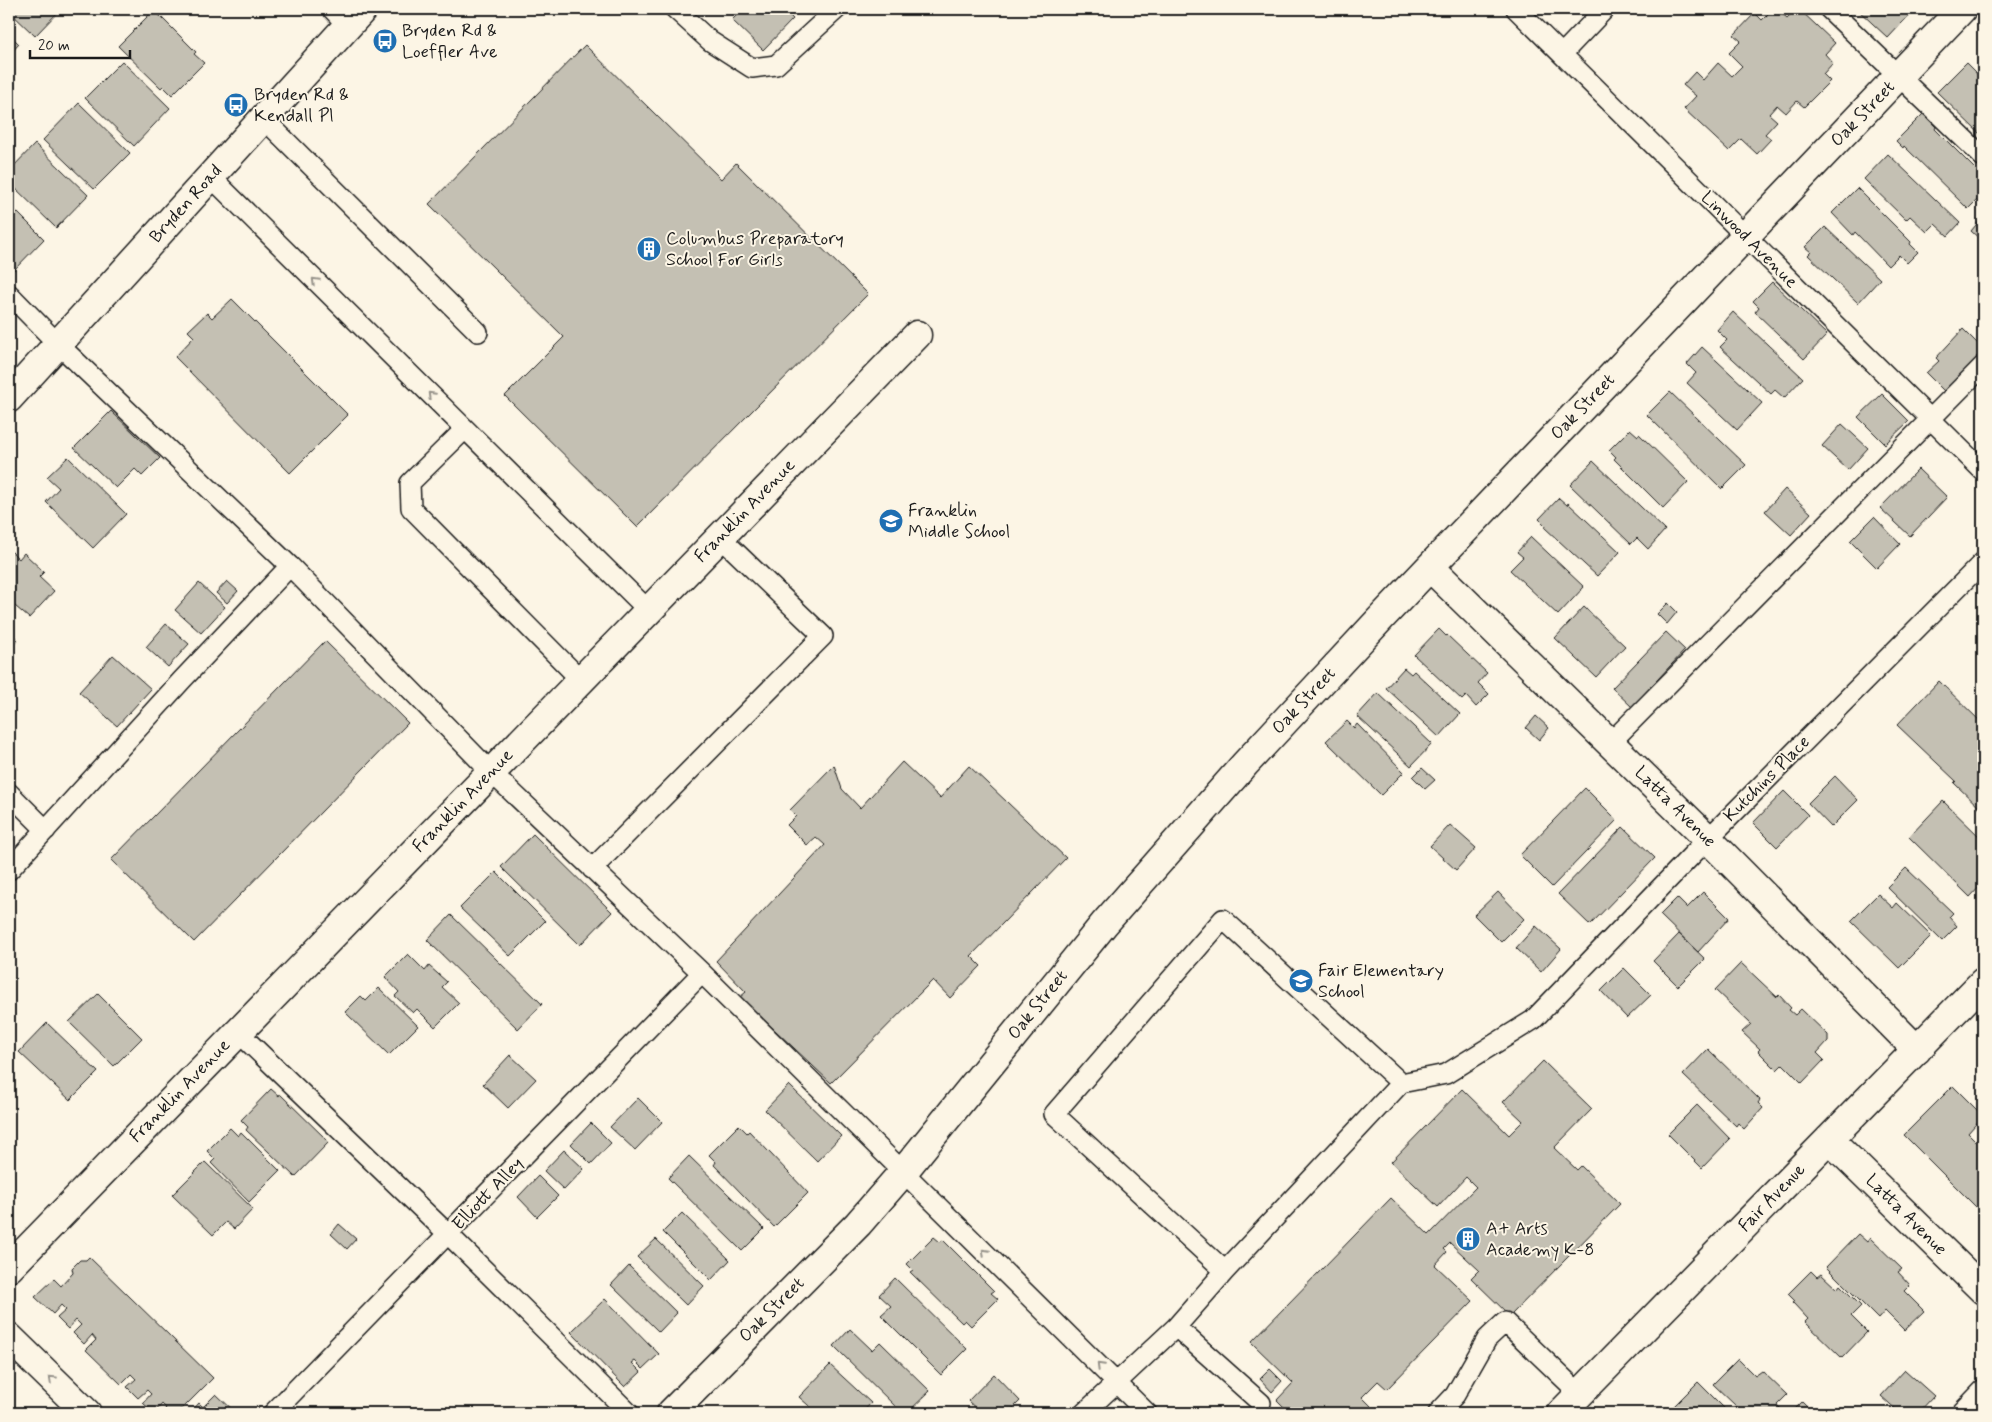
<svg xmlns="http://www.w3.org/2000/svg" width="1992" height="1422" viewBox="0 0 1992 1422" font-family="Mynerve,sans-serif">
<rect width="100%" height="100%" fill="#fcf5e5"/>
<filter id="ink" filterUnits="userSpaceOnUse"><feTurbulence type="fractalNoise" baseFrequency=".02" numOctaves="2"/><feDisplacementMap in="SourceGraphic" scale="10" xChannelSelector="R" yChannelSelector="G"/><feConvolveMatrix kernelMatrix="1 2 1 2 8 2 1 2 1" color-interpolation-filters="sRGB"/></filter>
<g filter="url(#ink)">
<path fill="#c4c0b3" stroke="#1c1c1c" d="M 9,9 L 61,9 L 35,36 L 9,11 Z
M 743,9 L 783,9 L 793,19 L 763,50 L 732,20 Z
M 1773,9 L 1777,9 L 1787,18 L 1796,9 L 1799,9 L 1835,43 L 1825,54 L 1833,63 L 1823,74 L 1830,81 L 1804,107 L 1797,101 L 1786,113 L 1777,105 L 1769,114 L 1777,121 L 1765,134 L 1771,139 L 1757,154 L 1741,139 L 1729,151 L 1684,109 L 1696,96 L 1683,85 L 1695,72 L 1703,80 L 1718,63 L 1732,76 L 1742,66 L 1729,53 L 1741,41 L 1734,35 L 1755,13 L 1762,20 Z
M 1857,9 L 1915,9 L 1888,38 Z
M 154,10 L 196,52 L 194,54 L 204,63 L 172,95 L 163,86 L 161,88 L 118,46 Z
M 9,34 L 19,44 L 9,55 Z
M 585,45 L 721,179 L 736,163 L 868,294 L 637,527 L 505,396 L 564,337 L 429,204 Z
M 122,61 L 170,108 L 134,146 L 85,98 Z
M 1966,63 L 1983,80 L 1983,137 L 1937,92 Z
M 79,103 L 130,153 L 94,189 L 43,140 Z
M 1923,114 L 1936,127 L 1935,129 L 1983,177 L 1983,194 L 1968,209 L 1904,146 L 1903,148 L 1896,141 Z
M 35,144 L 88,195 L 56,228 L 9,182 L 9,171 Z
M 1888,154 L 1960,223 L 1948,236 L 1935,224 L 1927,232 L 1910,216 L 1906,220 L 1864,179 Z
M 1857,188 L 1911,242 L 1910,244 L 1918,252 L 1907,263 L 1899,255 L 1888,266 L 1855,232 L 1853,235 L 1832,213 Z
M 9,204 L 44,239 L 12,272 L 9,269 Z
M 1981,219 L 1983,221 L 1982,241 L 1971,231 Z
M 1825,227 L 1880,279 L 1858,303 L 1808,255 L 1811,252 L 1805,247 Z
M 1772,282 L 1827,335 L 1804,359 L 1755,312 L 1759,307 L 1753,301 Z
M 232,299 L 348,415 L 290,473 L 175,357 L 194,337 L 188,331 L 207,313 L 212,318 Z
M 1733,312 L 1803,378 L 1784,398 L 1775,390 L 1771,394 L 1720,347 L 1727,340 L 1717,330 Z
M 1963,329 L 1983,349 L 1983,351 L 1945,392 L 1926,373 L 1939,361 L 1936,358 Z
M 1702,347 L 1762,403 L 1737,430 L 1687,383 L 1696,373 L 1687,364 Z
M 1670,392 L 1746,465 L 1722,489 L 1647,415 Z
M 1882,394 L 1909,421 L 1885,444 L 1858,417 Z
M 111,411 L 160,458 L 142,476 L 135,469 L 116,488 L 74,448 Z
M 1842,424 L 1868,448 L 1848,470 L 1822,446 Z
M 1630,429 L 1638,436 L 1639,434 L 1688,482 L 1663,508 L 1614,459 L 1616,457 L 1609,450 Z
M 68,457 L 126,514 L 93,548 L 46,502 L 59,488 L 47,477 Z
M 1593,461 L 1665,530 L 1648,549 L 1637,538 L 1631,544 L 1570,485 Z
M 1918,469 L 1947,497 L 1910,536 L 1880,508 Z
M 1785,489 L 1811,513 L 1791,535 L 1765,511 Z
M 1559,498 L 1567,505 L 1568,503 L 1620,552 L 1597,576 L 1545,528 L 1546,526 L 1539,519 Z
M 1874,517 L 1900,544 L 1877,568 L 1850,541 Z
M 1531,537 L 1584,587 L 1558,615 L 1510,570 L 1523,557 L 1517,552 Z
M 9,549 L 19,559 L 24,553 L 44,572 L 39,577 L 54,591 L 29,618 L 9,601 Z
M 227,581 L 238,591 L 227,603 L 216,593 Z
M 199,583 L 225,607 L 201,633 L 175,610 Z
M 1668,603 L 1677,612 L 1667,624 L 1657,614 Z
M 1584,607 L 1625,646 L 1596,677 L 1555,638 Z
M 166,624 L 189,644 L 168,667 L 146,647 Z
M 1439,629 L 1446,636 L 1447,635 L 1487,673 L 1478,683 L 1489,694 L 1476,707 L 1466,696 L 1462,700 L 1414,655 Z
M 9,631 L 18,640 L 9,650 Z
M 1666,632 L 1685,650 L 1632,707 L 1612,688 Z
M 325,641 L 408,723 L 194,942 L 111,860 Z
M 113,655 L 151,689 L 117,726 L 79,692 Z
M 1404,668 L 1411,674 L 1414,671 L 1460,714 L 1439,737 L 1386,688 Z
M 1939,681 L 1983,724 L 1983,811 L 1954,783 L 1956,781 L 1897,725 Z
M 1378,693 L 1432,744 L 1411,766 L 1357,716 Z
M 1536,716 L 1549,728 L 1539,740 L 1526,728 Z
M 1347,721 L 1354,728 L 1357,724 L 1404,772 L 1381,795 L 1326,741 Z
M 902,762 L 940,798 L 969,766 L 1066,858 L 971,956 L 981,966 L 950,998 L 933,980 L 831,1083 L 740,997 L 746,992 L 716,961 L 825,845 L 816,837 L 807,845 L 787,825 L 796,816 L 790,810 L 834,765 L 842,789 L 860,808 Z
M 1422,768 L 1435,780 L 1425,789 L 1413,777 Z
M 1835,776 L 1858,800 L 1831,827 L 1808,803 Z
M 1585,788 L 1617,820 L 1552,887 L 1520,855 Z
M 1784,791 L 1808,815 L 1777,847 L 1753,823 Z
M 1943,801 L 1983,840 L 1983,883 L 1970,897 L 1909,837 Z
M 1450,825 L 1476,848 L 1456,870 L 1430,846 Z
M 1623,827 L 1655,858 L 1590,925 L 1558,894 Z
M 533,834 L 612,912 L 580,945 L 501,867 Z
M 1906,868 L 1953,913 L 1949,917 L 1957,926 L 1942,941 L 1887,887 Z
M 496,872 L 545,921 L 510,956 L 460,908 Z
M 1498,892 L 1524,919 L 1501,942 L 1474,915 Z
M 1703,892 L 1729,918 L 1698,952 L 1660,915 L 1677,898 L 1687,908 Z
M 1878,894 L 1893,908 L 1897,903 L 1931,936 L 1899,968 L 1851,921 Z
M 451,915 L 542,1004 L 518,1029 L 427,940 Z
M 1536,926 L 1561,949 L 1541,972 L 1516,948 Z
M 1679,934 L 1705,959 L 1678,986 L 1653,961 Z
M 408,954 L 425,971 L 429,966 L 447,982 L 442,987 L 459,1003 L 435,1027 L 417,1009 L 413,1013 L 395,996 L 399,992 L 385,977 Z
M 1741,963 L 1777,997 L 1779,995 L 1791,1008 L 1789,1010 L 1795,1015 L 1801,1009 L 1828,1035 L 1828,1041 L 1817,1053 L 1824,1060 L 1802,1083 L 1783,1064 L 1777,1070 L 1758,1051 L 1760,1049 L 1742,1032 L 1751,1024 L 1715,990 Z
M 1624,968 L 1651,995 L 1627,1018 L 1601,991 Z
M 379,988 L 418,1026 L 389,1055 L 345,1012 L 361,996 L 366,1001 Z
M 98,994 L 142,1038 L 114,1066 L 69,1022 Z
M 47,1023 L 98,1072 L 70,1100 L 19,1052 Z
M 1708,1049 L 1760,1100 L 1758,1103 L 1763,1108 L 1744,1129 L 1738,1123 L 1736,1126 L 1683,1075 Z
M 510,1055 L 536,1079 L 508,1108 L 483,1084 Z
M 1543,1061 L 1592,1109 L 1554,1148 L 1577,1170 L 1581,1166 L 1620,1204 L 1510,1316 L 1471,1278 L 1479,1270 L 1450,1243 L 1444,1249 L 1447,1252 L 1435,1265 L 1473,1301 L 1387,1389 L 1378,1381 L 1362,1397 L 1378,1413 L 1290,1413 L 1277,1400 L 1293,1383 L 1251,1342 L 1391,1198 L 1429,1235 L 1476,1187 L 1466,1177 L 1438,1207 L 1391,1162 L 1462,1089 L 1509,1135 L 1523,1121 L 1503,1102 Z
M 789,1085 L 841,1136 L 817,1161 L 765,1110 Z
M 1953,1086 L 1983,1116 L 1968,1133 L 1978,1143 L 1983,1137 L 1983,1214 L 1904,1135 Z
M 271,1089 L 279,1096 L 280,1094 L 329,1142 L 295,1177 L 246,1130 L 248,1127 L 241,1120 Z
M 638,1098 L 662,1122 L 635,1150 L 610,1127 Z
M 1697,1105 L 1730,1139 L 1702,1168 L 1668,1134 Z
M 591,1123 L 611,1143 L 591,1164 L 571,1144 Z
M 739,1125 L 747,1133 L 749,1131 L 808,1193 L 774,1227 L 714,1165 L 716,1162 L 709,1155 Z
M 230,1128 L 238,1136 L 241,1132 L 280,1171 L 249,1202 L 211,1163 L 215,1159 L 207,1151 Z
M 564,1150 L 584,1169 L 564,1190 L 544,1171 Z
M 689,1156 L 764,1229 L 742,1251 L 668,1178 Z
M 205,1162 L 253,1209 L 234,1229 L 226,1222 L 213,1235 L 172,1195 Z
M 538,1176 L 558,1196 L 537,1217 L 518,1197 Z
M 682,1213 L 730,1260 L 711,1280 L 663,1232 Z
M 339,1224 L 356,1239 L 347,1249 L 331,1234 Z
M 1858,1234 L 1867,1242 L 1870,1238 L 1902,1269 L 1898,1272 L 1910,1285 L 1904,1291 L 1924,1311 L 1904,1330 L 1885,1311 L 1878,1319 L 1826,1267 Z
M 934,1237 L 940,1242 L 943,1240 L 994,1291 L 991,1293 L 998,1299 L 971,1326 L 965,1320 L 962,1323 L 910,1272 L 913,1270 L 907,1264 Z
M 656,1239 L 704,1286 L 686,1305 L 637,1257 Z
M 89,1257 L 213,1378 L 178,1413 L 161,1413 L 166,1408 L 162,1404 L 154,1413 L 143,1403 L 151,1394 L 147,1390 L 138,1398 L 127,1387 L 136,1379 L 131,1374 L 121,1384 L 86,1350 L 96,1340 L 92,1335 L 84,1344 L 73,1333 L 81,1325 L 76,1320 L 68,1329 L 57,1318 L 66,1310 L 61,1305 L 53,1314 L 35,1297 L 54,1279 L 61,1286 L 73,1273 L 72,1268 L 80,1260 L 86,1260 Z
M 629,1266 L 677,1313 L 659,1332 L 611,1285 Z
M 1811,1271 L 1817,1277 L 1821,1274 L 1837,1289 L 1840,1285 L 1861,1306 L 1851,1316 L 1867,1332 L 1842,1358 L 1805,1322 L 1808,1319 L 1793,1303 L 1795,1301 L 1788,1294 Z
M 895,1278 L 967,1349 L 941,1375 L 881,1315 L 891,1306 L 879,1295 Z
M 605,1299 L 659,1354 L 643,1369 L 635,1361 L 632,1363 L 641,1372 L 625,1387 L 571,1332 Z
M 850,1329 L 872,1350 L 880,1342 L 930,1391 L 907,1413 L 902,1413 L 834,1346 Z
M 1738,1359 L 1755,1376 L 1762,1371 L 1787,1395 L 1777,1405 L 1785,1413 L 1735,1413 L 1733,1411 L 1737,1407 L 1713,1384 Z
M 830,1365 L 871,1403 L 862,1413 L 817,1413 L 799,1397 Z
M 1270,1369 L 1282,1381 L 1272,1392 L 1260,1379 Z
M 1905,1370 L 1934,1396 L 1918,1413 L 1900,1413 L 1881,1396 Z
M 994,1374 L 1020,1401 L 1008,1413 L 981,1413 L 968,1401 Z
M 1698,1382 L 1729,1413 L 1679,1413 L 1673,1407 Z
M 216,1394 L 236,1413 L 190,1413 L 199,1403 L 203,1407 Z
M 1802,1402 L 1813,1413 L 1799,1413 L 1795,1409 Z"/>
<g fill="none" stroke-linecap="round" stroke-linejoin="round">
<defs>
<path id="lane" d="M 332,9 L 348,26
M 675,9 L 710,41 L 752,68 L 776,65 L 837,9
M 1516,9 L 1983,471
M 1829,9 L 1983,157
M 1562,54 L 1605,9
M 264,119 L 478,332
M 211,177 L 649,611
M 9,294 L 58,344 L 290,566 L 491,772 L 702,973 L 1147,1413
M 465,429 L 410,483 L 411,508 L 581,680
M 1610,743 L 1983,366
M 9,793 L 46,830
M 592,869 L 823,636 L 720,537
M 9,870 L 182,680 L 290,566
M 238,1032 L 448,1234 L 629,1413
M 1225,1271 L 1054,1114 L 1223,919 L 1401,1083
M 1176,1327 L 1261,1403
M 273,1413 L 702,973
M 1084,1413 L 1176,1327 L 1225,1271 L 1401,1083 L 1446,1074 L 1533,1020 L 1693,854 L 1983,562
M 1438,1413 L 1455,1395 L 1487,1339 L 1505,1322 L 1580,1394
M 1961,1413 L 1983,1390"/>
<path id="street" d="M 9,398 L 363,9
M 1430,567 L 1708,839 L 1917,1050
M 1829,1139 L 1983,1290
M 9,1268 L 917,335
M 671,1413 L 858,1224 L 904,1171 L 1104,924 L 1245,764 L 1383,616 L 1962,9
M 1561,1413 L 1983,982"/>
<path id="secondary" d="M 9,1337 L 87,1413"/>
</defs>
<use href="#lane" stroke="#1c1c1c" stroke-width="22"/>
<use href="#street" stroke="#1c1c1c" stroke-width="31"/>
<use href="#secondary" stroke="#1c1c1c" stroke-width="31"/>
<use href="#lane" stroke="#fcf5e5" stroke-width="19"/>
<use href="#street" stroke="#fcf5e5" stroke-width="28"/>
<use href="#secondary" stroke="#fcf5e5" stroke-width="28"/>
</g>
<defs><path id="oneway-chevron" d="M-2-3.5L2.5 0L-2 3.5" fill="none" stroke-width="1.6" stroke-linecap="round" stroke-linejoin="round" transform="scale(1.25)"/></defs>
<g stroke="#97938b">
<use href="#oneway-chevron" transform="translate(315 281) rotate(-135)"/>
<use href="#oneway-chevron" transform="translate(431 395) rotate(-135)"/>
<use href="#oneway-chevron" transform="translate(985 1252) rotate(-135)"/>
<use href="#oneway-chevron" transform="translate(1100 1366) rotate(-135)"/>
<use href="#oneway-chevron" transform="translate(52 1379) rotate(-136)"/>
</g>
</g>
<defs>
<symbol id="bus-disc" viewBox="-11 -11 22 22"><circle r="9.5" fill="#1f6fb2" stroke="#fcf5e5"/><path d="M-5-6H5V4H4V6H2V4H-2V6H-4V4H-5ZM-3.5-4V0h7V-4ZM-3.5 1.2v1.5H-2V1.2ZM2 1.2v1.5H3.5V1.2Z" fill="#fff"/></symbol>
<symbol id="building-disc" viewBox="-11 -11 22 22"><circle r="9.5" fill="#1f6fb2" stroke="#fcf5e5"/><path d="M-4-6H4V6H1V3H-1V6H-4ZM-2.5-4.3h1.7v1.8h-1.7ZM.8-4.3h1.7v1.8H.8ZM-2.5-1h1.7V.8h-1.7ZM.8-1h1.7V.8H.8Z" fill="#fff"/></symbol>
<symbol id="school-disc" viewBox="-11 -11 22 22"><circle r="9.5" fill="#1f6fb2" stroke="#fcf5e5"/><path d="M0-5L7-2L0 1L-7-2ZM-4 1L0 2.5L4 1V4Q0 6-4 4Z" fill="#fff"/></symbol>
</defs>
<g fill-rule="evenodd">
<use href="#bus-disc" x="371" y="27" width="28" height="28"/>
<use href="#bus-disc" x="222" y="91" width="28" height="28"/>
<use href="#building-disc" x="635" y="235" width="28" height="28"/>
<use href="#school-disc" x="877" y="507" width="28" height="28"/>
<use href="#school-disc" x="1287" y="967" width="28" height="28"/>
<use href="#building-disc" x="1454" y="1225" width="28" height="28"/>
</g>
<g text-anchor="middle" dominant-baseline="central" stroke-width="4" stroke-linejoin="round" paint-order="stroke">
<g font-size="18" fill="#1c1c1c" stroke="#fcf5e5" text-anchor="start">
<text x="402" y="31">Bryden Rd &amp;<tspan x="402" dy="21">Loeffler Ave</tspan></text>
<text x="254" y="95">Bryden Rd &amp;<tspan x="254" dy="21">Kendall Pl</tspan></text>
<text x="666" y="239">Columbus Preparatory<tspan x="666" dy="21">School For Girls</tspan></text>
<text x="908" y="511">Franklin<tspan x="908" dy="21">Middle School</tspan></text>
<text x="1318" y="971">Fair Elementary<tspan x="1318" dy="21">School</tspan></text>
<text x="1486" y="1229">A+ Arts<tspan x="1486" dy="21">Academy K-8</tspan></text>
</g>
<g font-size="18" fill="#1c1c1c" stroke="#fcf5e5">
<text transform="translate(1863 114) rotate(-46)">Oak Street</text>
<text transform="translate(186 204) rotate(-48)">Bryden Road</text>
<text transform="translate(1749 240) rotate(45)">Linwood Avenue</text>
<text transform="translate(1583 407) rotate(-46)">Oak Street</text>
<text transform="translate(745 511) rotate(-46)">Franklin Avenue</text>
<text transform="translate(1304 701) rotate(-47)">Oak Street</text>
<text transform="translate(1767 779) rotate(-45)">Kutchins Place</text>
<text transform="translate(463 801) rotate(-46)">Franklin Avenue</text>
<text transform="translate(1675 807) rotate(45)">Latta Avenue</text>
<text transform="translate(1038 1005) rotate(-51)">Oak Street</text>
<text transform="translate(180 1091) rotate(-46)">Franklin Avenue</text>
<text transform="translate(488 1194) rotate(-46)">Elliott Alley</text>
<text transform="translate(1772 1198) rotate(-46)">Fair Avenue</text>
<text transform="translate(1906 1215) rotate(45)">Latta Avenue</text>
<text transform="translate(772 1310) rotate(-45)">Oak Street</text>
</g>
</g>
<rect width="1992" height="1422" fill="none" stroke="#fcf5e5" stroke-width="30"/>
<rect x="15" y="15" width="1962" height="1392" fill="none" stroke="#1c1c1c" stroke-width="2" filter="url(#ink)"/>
<path d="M30 50v8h100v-8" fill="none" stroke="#1c1c1c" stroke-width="2.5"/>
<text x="38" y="50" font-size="15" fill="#1c1c1c" stroke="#fcf5e5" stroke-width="4" paint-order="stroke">20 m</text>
</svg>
